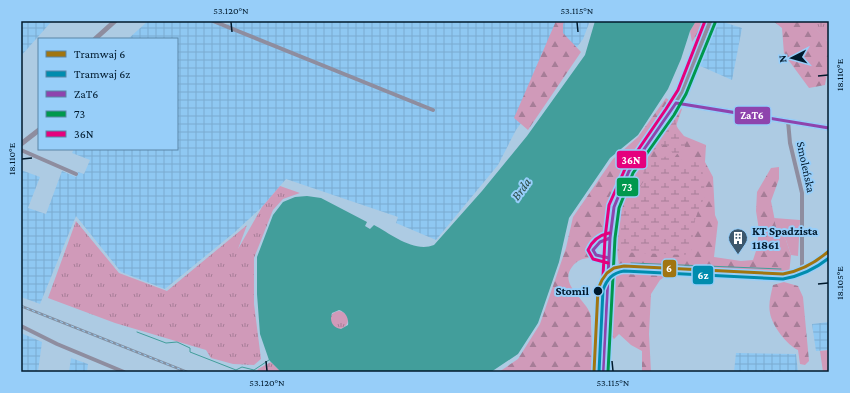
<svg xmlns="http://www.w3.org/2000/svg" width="850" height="393" viewBox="0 0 850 393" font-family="'Crimson Pro',serif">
<defs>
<pattern id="industrial-grid" width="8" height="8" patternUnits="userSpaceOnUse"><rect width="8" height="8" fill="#8fc8f2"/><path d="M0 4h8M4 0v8" fill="none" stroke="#7aabd0"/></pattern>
<pattern id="grass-tufts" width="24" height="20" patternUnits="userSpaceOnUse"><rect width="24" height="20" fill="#d09ab9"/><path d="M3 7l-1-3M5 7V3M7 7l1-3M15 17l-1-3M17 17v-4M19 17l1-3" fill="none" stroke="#a67d97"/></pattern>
<pattern id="forest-firs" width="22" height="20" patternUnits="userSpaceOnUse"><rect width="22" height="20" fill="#d09ab9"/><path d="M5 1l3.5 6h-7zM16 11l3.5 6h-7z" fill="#a67d97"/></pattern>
<pattern id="wetland-marsh" width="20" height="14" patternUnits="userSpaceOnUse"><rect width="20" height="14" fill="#d09ab9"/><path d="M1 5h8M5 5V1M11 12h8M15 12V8" fill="none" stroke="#a67d97"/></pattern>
</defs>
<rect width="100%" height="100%" fill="#adcbe3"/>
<path fill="url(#industrial-grid)" d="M 21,21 L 52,21 L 21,56 Z
M 148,21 L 208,21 L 217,25 L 232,24 L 233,21 L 590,21 L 583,39 L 516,130 L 498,165 L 436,240 L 396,223 L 398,217 L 286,179 L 262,207 L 235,232 L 165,289 L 121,272 L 76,216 L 40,304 L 21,297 L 21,170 L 40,177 L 28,208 L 46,214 L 62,171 L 76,177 L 78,172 L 84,174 L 90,160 L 72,153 L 74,149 L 177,149 L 177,39 L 128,39 Z
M 713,21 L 720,21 L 742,28 L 732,80 L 698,65 Z
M 829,322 L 829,350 L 816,351 L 812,324 Z
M 21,333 L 42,342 L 38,372 L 21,372 Z
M 736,353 L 796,354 L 798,372 L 734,372 Z
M 71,358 L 88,364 L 87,372 L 69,372 Z"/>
<path fill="url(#grass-tufts)" d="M 809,21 L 829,21 L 829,43 L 809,22 Z
M 280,186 L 300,193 L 283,199 L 273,210 L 254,258 L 254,304 L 261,359 L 254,365 L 233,364 L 211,358 L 206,350 L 115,323 L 48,298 L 76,221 L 119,273 L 167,291 L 247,225 L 238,249 L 262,207 Z
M330 320a9 9 0 1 1 18 0a9 9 0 1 1-18 0Z
M 271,362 L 281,372 L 257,372 L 258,369 Z"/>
<path fill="url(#forest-firs)" d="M 556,21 L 565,21 L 563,24 L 563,33 L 581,52 L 528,130 L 514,118 Z
M 696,21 L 706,21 L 692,42 L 690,31 Z
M 773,21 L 809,21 L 829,43 L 829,63 L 825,85 L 809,88 L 784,54 L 782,28 Z
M 666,98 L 682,109 L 676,126 L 684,136 L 706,145 L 705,162 L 713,177 L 715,215 L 718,222 L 714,257 L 741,261 L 753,260 L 757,248 L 759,230 L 756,211 L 757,192 L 771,168 L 779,167 L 779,179 L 771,201 L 776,226 L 786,240 L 791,255 L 789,275 L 782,277 L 769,278 L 692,273 L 670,273 L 660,280 L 651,294 L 649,334 L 651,372 L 642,372 L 642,351 L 631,345 L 619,334 L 614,339 L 610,335 L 612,277 L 620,274 L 615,233 L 606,232 L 591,247 L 590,256 L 591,258 C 583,258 577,260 572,267 C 559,284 584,298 590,313 C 591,316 591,321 591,325 C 592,341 592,356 591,372 L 499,372 L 518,359 L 540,324 L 566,248 L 573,217 L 613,159 L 638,137 Z
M 784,282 L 798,286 L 803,297 L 809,361 L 805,365 L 800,364 L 798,350 C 787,345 772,326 770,313 C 768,304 771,294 773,285 Z"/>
<path fill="url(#wetland-marsh)" d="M 673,116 L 675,117 C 675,131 689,141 684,153 L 677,154 L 674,158 L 676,159 L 700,163 L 702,165 L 705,195 L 702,203 L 698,211 L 695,220 L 691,251 L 689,254 L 684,255 L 618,252 L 616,246 L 616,220 L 619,214 L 628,206 L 645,179 C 637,159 658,158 670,156 L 672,154 L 672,152 L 666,145 L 663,145 L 654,150 L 651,147 L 670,118 Z"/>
<path fill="#d09ab9" d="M 774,218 L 800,220 L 798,256 L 791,255 L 786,240 L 776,226 Z
M 829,350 L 829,372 L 823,372 L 820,351 Z"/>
<path fill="#429e9b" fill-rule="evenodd" d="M 595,21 L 696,21 L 690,31 L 681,59 L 668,89 L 638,135 L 610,158 L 569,218 L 559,262 L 538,323 L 518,354 L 491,372 L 281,372 L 269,360 L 260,334 L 257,294 L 257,257 L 273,215 L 283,202 L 295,197 L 307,196 L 321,198 L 367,222 L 365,226 L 370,229 L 374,225 C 391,234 414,253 434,245 L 482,191 L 527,136 L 585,55 ZM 339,310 C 346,312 349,319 348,325 L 341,329 C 333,328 329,321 332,313 Z"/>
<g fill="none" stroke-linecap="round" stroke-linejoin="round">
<path stroke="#429e9b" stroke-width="1" d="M 631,263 L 781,269
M 137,332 L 166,343 L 177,342 L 190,348 L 190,352 L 236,370 L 242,367 L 254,370 L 269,360"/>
<path stroke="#8e8d9f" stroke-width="4" d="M 213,21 L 433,110
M 788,121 L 790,143 L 802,193 L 802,266
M 21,150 L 76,174
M 21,326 L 57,344 L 124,372"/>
<path stroke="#8e8d9f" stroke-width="5" d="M 95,39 L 115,21
M 676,103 L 829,128
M 21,144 L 39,130
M 603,372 L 610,238 L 614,207 L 619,193 L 629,171 L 670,112 L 682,92 L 710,21"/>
<defs>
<path id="rail" d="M 21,306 L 187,372"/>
</defs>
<use href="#rail" stroke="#8490a1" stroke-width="2.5"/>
<use href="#rail" stroke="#97cef9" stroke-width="1" stroke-dasharray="3" stroke-linecap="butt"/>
<defs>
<path id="bus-1" d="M 676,103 L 829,128
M 609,258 L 596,255 L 593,250 L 600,242 L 610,238
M 603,372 L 610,238 L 614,207 L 629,171 L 676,103"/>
<path id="bus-2" d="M 608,372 L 615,238 L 619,208 L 633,173 L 674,115 L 686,94 L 715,23"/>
<path id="bus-3" d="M 608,263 L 593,259 L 588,250 C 592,241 600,235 609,233
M 598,372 L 605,238 L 609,205 L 625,169 L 666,109 L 678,90 L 705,21"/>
</defs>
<use href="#bus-1" stroke="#97cef9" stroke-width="6"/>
<use href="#bus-2" stroke="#97cef9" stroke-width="6"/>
<use href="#bus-3" stroke="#97cef9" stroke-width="6"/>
<use href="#bus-1" stroke="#8e44ad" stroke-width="3"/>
<use href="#bus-2" stroke="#00984d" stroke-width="3"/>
<use href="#bus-3" stroke="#e5007d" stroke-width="3"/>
<defs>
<path id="tram-1" d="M 594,372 L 598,289 L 602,280 L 607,273 L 614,268 L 624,266 L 783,274 C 801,271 815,263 829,251"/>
<path id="tram-2" d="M 599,372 L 603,290 C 607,279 612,273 624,271 L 783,279 C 801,276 815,269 829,258"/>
</defs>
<use href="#tram-1" stroke="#97cef9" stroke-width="6"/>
<use href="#tram-2" stroke="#97cef9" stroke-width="6"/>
<use href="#tram-1" stroke="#a17510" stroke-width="3"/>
<use href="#tram-2" stroke="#008cae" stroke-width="3"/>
</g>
<path fill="none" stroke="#001a2d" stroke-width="1.5" d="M 231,22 L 232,32M 577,22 L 578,32M 818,76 L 828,75M 22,159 L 32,158M 818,284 L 828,283M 266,361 L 267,371M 612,361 L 613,371"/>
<defs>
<symbol id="building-pin" viewBox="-11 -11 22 30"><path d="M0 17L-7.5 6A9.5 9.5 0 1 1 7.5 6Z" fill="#3d586d" stroke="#97cef9"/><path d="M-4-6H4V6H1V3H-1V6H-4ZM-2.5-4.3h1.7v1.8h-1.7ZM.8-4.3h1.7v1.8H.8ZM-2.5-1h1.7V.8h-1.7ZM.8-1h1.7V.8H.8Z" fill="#fff"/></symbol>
</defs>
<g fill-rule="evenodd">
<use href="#building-pin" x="727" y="227" width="22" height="30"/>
</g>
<circle fill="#001a2d" stroke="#97cef9" stroke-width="1.5" cx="598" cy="291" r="5"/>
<g text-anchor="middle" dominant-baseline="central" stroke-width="4" stroke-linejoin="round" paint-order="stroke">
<g font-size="12" fill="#001a2d" stroke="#97cef9">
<text transform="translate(806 167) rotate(78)">Smoleńska</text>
</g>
<g font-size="12" font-weight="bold" fill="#001a2d" stroke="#97cef9" text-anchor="start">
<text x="752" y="231">KT Spadzista<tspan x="752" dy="14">11861</tspan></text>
</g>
<g font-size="12" font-weight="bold" fill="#001a2d" stroke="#97cef9" text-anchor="end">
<text x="589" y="291">Stomil</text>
</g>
<g font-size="13" font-style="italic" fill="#2a4944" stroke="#97cef9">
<text transform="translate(521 189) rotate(-54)">Brda</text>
</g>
</g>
<g stroke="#97cef9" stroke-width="1.5">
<rect x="734" y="106" width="37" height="19" rx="4" fill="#8e44ad"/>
<rect x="616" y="150" width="31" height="19" rx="4" fill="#e5007d"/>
<rect x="616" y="177" width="23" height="20" rx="4" fill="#00984d"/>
<rect x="662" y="259" width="15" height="19" rx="4" fill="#a17510"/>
<rect x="692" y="265" width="22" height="20" rx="4" fill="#008cae"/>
</g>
<g font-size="11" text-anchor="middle" font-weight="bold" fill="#fff">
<text x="752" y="119">ZaT6</text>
<text x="631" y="164">36N</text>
<text x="627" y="191">73</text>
<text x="669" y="272">6</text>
<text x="703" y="279">6z</text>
</g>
<rect width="850" height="393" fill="none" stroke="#97cef9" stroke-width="44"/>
<rect x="38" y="38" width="140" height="112" fill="#97cef9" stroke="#5b86a7"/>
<rect x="46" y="51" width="20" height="6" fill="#a17510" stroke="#5b86a7"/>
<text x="74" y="58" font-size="12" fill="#001a2d">Tramwaj 6</text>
<rect x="46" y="71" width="20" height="6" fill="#008cae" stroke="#5b86a7"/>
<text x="74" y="78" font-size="12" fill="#001a2d">Tramwaj 6z</text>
<rect x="46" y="91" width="20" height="6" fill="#8e44ad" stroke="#5b86a7"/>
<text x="74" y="98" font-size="12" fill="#001a2d">ZaT6</text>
<rect x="46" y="111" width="20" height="6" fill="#00984d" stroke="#5b86a7"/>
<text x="74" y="118" font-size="12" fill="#001a2d">73</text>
<rect x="46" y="131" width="20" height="6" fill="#e5007d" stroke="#5b86a7"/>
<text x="74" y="138" font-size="12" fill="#001a2d">36N</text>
<g transform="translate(792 58) rotate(264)" stroke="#97cef9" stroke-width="3" paint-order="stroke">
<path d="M0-3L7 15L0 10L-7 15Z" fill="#001a2d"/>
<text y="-6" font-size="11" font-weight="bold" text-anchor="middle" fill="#001a2d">N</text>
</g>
<rect x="22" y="22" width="806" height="349" fill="none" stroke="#001a2d" stroke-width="1.5"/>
<g font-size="10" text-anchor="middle" fill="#001a2d">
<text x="231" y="14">53.120°N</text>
<text x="577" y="14">53.115°N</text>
<text transform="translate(839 75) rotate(-90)" y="4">18.110°E</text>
<text transform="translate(11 159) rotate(-90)" y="4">18.110°E</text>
<text transform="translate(839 283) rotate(-90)" y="4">18.105°E</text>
<text x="267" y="386">53.120°N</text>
<text x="613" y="386">53.115°N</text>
</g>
</svg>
